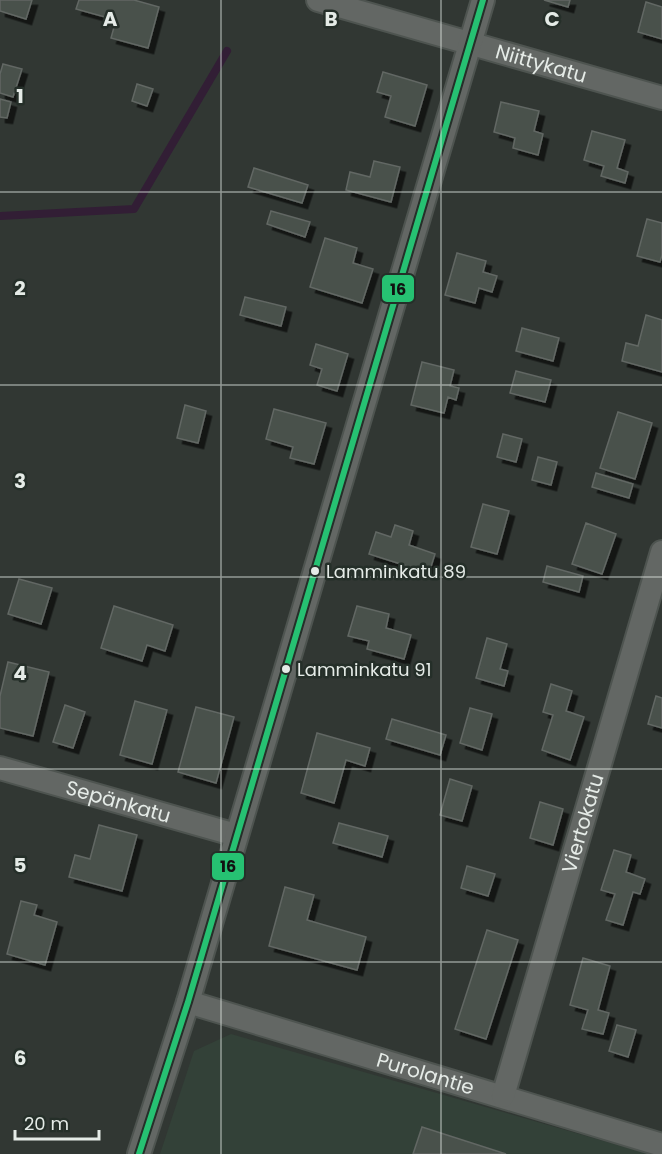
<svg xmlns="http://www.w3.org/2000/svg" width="662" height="1154" viewBox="0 0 662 1154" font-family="Poppins,sans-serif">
<defs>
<filter id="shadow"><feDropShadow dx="5.5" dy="5.5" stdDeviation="0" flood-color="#0009"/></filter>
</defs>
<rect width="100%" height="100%" fill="#313733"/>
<path fill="#334138" d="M 231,1034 L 649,1154 L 160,1154 L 194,1051 Z"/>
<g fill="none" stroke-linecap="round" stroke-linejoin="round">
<path stroke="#321e35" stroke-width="8" d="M 0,216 L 134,209 L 227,51"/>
</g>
<path fill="#48514b" stroke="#626764" stroke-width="1.5" filter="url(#shadow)" d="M 0,0 L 32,0 L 26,19 L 0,11 Z
M 79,0 L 134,0 L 159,7 L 148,48 L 111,38 L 116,20 L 76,9 Z
M 544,0 L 570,0 L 568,7 Z
M 646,2 L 662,7 L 662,39 L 638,32 Z
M 3,64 L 22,69 L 13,97 L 0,93 L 0,74 Z
M 383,72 L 427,85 L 415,126 L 385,117 L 391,96 L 377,92 Z
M 137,84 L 153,89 L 147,106 L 132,101 Z
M 0,99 L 11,102 L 7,118 L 0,117 Z
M 501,102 L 539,111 L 534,131 L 543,134 L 538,155 L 513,148 L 515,138 L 494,132 Z
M 592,131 L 625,140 L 617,168 L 628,172 L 625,183 L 601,176 L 604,166 L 584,160 Z
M 374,161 L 400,167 L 391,202 L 346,190 L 350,172 L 370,177 Z
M 254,168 L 308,185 L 302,203 L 248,187 Z
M 271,211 L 310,222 L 305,237 L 267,224 Z
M 647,219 L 662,223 L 662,255 L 660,262 L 637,256 Z
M 325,238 L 357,248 L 353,263 L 373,269 L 362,303 L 310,287 Z
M 457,253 L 486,261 L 483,272 L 497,276 L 492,292 L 479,288 L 475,303 L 445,295 Z
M 245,297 L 286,307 L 281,326 L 240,315 Z
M 646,315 L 662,320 L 662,372 L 622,361 L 626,343 L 638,346 Z
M 522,328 L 559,338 L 553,361 L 516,351 Z
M 316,344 L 348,354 L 337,391 L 317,385 L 322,369 L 310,365 Z
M 422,362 L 454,370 L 450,386 L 459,388 L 456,400 L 448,397 L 444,413 L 411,405 Z
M 516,371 L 551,380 L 545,402 L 510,393 Z
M 185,405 L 206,411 L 198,443 L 177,438 Z
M 274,409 L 326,423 L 314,464 L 290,458 L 293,447 L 266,439 Z
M 618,412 L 652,423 L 635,479 L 600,468 Z
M 503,434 L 522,439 L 516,462 L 497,457 Z
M 538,457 L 557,462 L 551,485 L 532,480 Z
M 596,473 L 633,484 L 629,498 L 592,487 Z
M 483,504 L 509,511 L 497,554 L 471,547 Z
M 586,523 L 616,534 L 602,574 L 572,564 Z
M 395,525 L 413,531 L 409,545 L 435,554 L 429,573 L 369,554 L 376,532 L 391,537 Z
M 547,566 L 583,576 L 579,592 L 543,582 Z
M 19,579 L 52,588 L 41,624 L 8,614 Z
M 114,606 L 173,625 L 165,651 L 147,645 L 142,661 L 101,648 Z
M 357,606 L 389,614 L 386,628 L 411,635 L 404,659 L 367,649 L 369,641 L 348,636 Z
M 487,638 L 507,644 L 500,669 L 508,671 L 504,686 L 476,678 Z
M 8,662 L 49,672 L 33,736 L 0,728 L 0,696 Z
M 551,684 L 572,691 L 566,711 L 584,717 L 570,760 L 542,750 L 553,715 L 543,712 Z
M 656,696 L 662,698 L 662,728 L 648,724 Z
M 135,701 L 167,710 L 152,764 L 120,755 Z
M 65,705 L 85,712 L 73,748 L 53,742 Z
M 196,707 L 234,717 L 216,783 L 178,772 Z
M 470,708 L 492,714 L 482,750 L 460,743 Z
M 392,719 L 446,735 L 440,755 L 386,739 Z
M 317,733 L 370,748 L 365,766 L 346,760 L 334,803 L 301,793 Z
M 450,779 L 472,786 L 462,821 L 440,815 Z
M 540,802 L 563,809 L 553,845 L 530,838 Z
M 339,823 L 388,836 L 382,857 L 333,843 Z
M 99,825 L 137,835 L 122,891 L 69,877 L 75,855 L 90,859 Z
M 614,850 L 631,855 L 626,872 L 645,879 L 640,894 L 633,892 L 623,925 L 606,920 L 615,894 L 601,890 Z
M 467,866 L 495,874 L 488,896 L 461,888 Z
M 285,887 L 314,895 L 307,920 L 366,937 L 357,970 L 269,946 Z
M 21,901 L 37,905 L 34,915 L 57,922 L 45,965 L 7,954 Z
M 487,930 L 518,940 L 486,1039 L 455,1029 Z
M 583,958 L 610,966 L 598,1010 L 609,1013 L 603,1034 L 582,1029 L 588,1010 L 570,1005 Z
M 617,1025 L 636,1030 L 628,1057 L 609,1051 Z
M 422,1127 L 506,1154 L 413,1154 Z"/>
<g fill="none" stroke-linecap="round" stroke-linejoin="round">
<defs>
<g id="street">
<path id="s1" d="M 318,0 L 662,98"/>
<path id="s2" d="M 0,768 L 236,835"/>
<path id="s3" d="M 188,1002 L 662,1145"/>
<path id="s4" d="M 503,1096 L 662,552"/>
<path d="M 139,1154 L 188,1002 L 483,0"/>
</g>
</defs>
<use href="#street" stroke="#4e5450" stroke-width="26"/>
<use href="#street" stroke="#636764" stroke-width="22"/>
<defs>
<path id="bus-1" d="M 139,1154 L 188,1002 L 483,0"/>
</defs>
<use href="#bus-1" stroke="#252f29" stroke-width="10"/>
<use href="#bus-1" stroke="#26c172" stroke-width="6"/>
</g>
<path fill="none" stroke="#e5ebe7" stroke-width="1.5" stroke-opacity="0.55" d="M 221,0 L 221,1154M 441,0 L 441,1154M 0,192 L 662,192M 0,385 L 662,385M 0,577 L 662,577M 0,769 L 662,769M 0,962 L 662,962"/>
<g fill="#e5ebe7" stroke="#252f29" stroke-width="2">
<circle cx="315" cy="571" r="5"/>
<circle cx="286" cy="669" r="5"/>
</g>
<g text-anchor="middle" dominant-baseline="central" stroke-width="5" stroke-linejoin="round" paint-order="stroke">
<g font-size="18" fill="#e5ebe7" stroke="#252f29" text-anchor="start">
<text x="326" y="571">Lamminkatu 89</text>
<text x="297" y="669">Lamminkatu 91</text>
</g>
<g font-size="20" fill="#e5ebe7" stroke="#252f29">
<text stroke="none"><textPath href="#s1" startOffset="232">Niittykatu</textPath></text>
<text stroke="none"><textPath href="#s2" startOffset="123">Sepänkatu</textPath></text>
<text stroke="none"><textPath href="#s4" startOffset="284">Viertokatu</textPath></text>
<text stroke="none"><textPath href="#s3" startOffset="248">Purolantie</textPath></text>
</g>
</g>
<g font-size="20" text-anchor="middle" font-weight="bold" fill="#e5ebe7" stroke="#252f29" stroke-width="5" stroke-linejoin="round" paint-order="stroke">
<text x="110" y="26">A</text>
<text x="331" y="26">B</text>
<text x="552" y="26">C</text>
<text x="20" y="103">1</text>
<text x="20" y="295">2</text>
<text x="20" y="488">3</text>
<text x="20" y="680">4</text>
<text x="20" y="872">5</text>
<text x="20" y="1065">6</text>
</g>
<g stroke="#252f29" stroke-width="2">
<rect x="381" y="274" width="34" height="29" rx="6" fill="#26c172"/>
<rect x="211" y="852" width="34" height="29" rx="6" fill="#26c172"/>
</g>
<g font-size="16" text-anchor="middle" font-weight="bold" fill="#111">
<text x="398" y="295">16</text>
<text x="228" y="872">16</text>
</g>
<path d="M15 1130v9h84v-9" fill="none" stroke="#e5ebe7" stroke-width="3"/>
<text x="24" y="1130" font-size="18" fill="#e5ebe7" stroke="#252f29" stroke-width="4.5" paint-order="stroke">20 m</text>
</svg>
